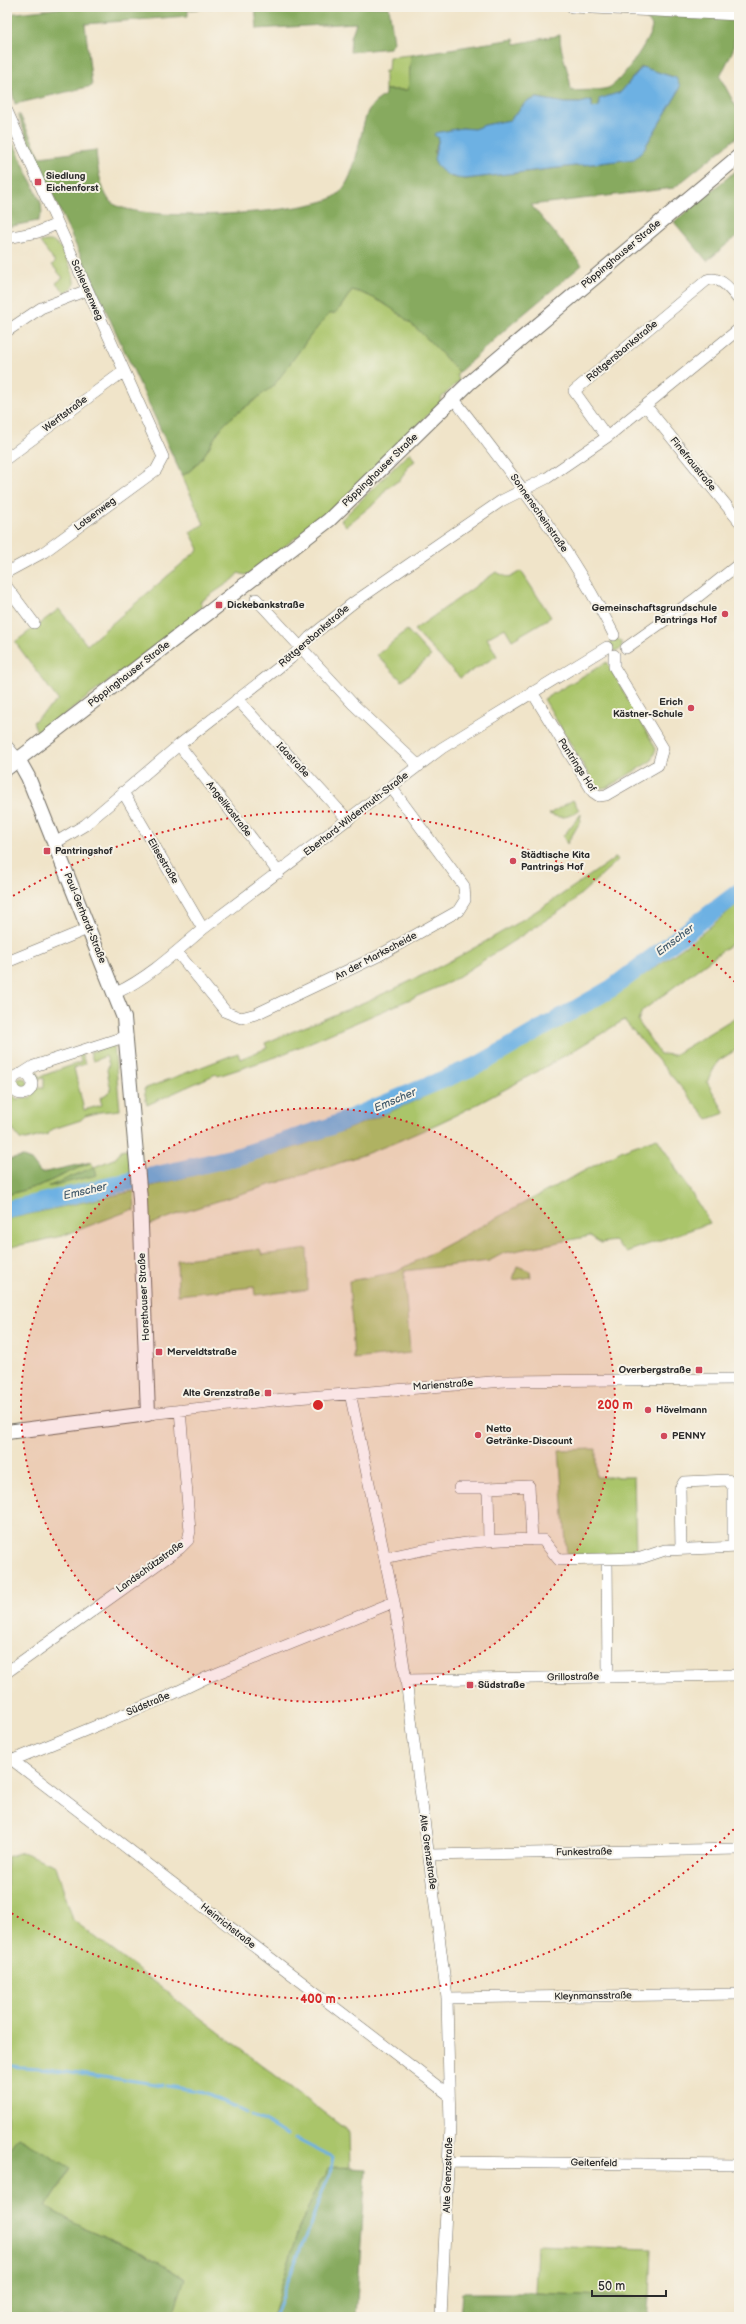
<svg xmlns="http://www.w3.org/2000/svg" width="746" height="2324" viewBox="0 0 746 2324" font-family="'Balsamiq Sans',sans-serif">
<rect width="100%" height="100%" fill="#f7f3e8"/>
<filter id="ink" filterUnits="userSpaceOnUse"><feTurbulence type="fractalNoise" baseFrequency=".025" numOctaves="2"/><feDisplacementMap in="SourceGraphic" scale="8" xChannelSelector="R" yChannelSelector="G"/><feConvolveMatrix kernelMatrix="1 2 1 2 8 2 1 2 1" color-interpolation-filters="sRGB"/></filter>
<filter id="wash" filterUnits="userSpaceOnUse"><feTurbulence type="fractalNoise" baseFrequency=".012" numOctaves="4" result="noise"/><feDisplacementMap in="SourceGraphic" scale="16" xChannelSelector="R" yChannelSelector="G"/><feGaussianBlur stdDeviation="0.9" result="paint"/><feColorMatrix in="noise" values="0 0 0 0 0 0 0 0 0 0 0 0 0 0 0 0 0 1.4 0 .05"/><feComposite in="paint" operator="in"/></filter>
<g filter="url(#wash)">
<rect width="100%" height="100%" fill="#f0e4c9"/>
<path fill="#aac56b" stroke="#6a784b" d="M 411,55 L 408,90 L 385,90 L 385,71 L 388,71 L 389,57 Z
M 46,241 C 51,241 55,241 58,245 C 65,251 76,278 74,286 L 66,293 L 56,283 L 63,278 L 52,265 L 55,262 L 40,242 Z
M 352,290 C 396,301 429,341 459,372 L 457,374 L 459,381 L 440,399 L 441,402 L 334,508 L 249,574 L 245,575 L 238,573 L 234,579 L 200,602 L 202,606 L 189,620 L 38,735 L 33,722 L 58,700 L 15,642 L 59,609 L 87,645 L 199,549 L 190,532 L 204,524 L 182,476 C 201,465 207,450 218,432 C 228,418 242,410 255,400 C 261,396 264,391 272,387 L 311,335 L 329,314 L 335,313 L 340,308 Z
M 410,452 L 415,461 L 408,466 L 401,479 L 386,489 L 377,501 L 346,526 L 341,520 Z
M 521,571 L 551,617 L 512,640 L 505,628 L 487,638 L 497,656 L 460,678 L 414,630 L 496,572 L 509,578 Z
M 407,630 L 431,656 L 402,681 L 377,655 Z
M610 645a6 6 0 1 1 12 0a6 6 0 1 1-12 0Z
M 607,662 L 656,749 L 651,761 L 608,787 L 602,788 L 595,785 L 544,699 Z
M 573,800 L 579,810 C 568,818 561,819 549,814 Z
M 581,814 L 580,822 L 567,844 L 563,836 Z
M 616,857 L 618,860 L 569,905 L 450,982 L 276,1057 L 218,1076 L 216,1074 L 147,1105 L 144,1089 L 238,1053 L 240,1059 L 267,1048 L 265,1043 C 305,1026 346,1011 385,993 C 467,956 544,909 616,857 Z
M 739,902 L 739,938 L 642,1011 L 638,1021 L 660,1054 L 674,1055 L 739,1015 L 739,1048 L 718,1061 L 707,1082 L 725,1113 L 708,1119 L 624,1020 C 550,1065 474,1110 394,1143 C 313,1176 228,1194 146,1226 L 144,1188 C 196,1174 249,1162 299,1146 C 395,1115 485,1069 572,1019 C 630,985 689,948 739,902 Z
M 114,1045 L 120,1110 L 100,1112 L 85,1116 L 81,1120 L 53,1129 L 48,1134 L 26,1140 L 20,1139 L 7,1122 L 7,1091 L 17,1099 L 30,1098 L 38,1087 L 44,1087 L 44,1078 L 36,1080 L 37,1071 L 39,1077 L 81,1062 L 79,1056 L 82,1054 L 85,1064 L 74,1068 L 84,1110 L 102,1105 L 100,1098 L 111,1091 L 107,1070 L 109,1064 L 106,1056 L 93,1061 L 90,1052 Z
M16 1084a6 6 0 1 1 12 0a6 6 0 1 1-12 0Z
M 657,1138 L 710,1223 L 626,1252 L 614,1241 L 601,1243 L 590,1236 L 504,1253 L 489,1261 L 404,1271 L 410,1353 L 354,1359 L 349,1281 L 396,1272 L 623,1150 Z
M 125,1149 L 130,1152 L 133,1176 L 7,1206 L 7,1195 L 41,1185 L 91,1162 L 94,1167 L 116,1158 L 121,1150 Z
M 134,1191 L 135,1211 L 131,1210 L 62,1236 L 7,1248 L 7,1219 Z
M 260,1249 L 262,1255 L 307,1249 L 308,1290 L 255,1295 L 254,1287 L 178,1295 L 177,1260 Z
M 517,1266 L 530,1271 L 531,1277 L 513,1280 Z
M 596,1449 L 596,1477 L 634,1477 L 636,1554 L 567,1556 L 559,1450 Z
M 22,1852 L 56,1866 L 73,1920 L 349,2132 L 350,2167 L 327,2168 L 326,2175 L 321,2181 L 299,2227 L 272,2317 L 172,2317 L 184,2278 L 143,2253 L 82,2227 L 46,2207 L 71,2169 L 18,2137 L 7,2152 L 7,1857 Z
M 537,2245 L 652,2249 L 650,2298 L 535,2293 Z"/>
<path fill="#87aa5f" stroke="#596a45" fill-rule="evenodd" d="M 71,7 L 220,7 L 188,10 L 188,16 L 85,24 L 92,86 L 15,104 L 7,71 L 7,14 Z
M 255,7 L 389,7 L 394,42 L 390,48 L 350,52 L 351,37 L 356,23 L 257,29 Z
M 647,14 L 739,19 L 739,39 L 734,39 L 733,50 L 720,77 L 739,112 L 737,137 L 674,188 L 531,205 L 582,265 L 507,328 L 459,372 C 429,341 396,301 352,290 L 340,308 L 335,313 L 329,314 L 311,335 L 272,388 C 264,391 261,396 255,400 C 242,410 228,418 218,432 C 207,450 201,465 182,476 L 28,141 L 18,115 L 20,115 L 40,157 L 96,150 C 97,165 100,187 109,200 C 128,226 308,213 334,197 C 357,183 358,135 368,111 L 374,103 L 385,95 L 385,90 L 408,90 L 411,55 L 514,39 L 515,44 L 560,35 C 560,54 570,72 571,91 C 582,90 598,91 608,88 C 620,84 652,37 652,26 L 647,19 ZM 641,67 L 674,77 L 679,91 L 642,152 L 609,162 L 465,179 L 451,177 L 434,153 L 439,138 L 437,133 L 462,128 L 474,129 L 485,125 L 510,120 L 526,102 L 537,98 L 565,103 L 580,103 L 592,100 L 592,108 L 600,107 L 621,92 Z
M 7,140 L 15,146 L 41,203 L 42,213 L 38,221 L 7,227 Z
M 739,168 L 739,234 L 707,261 L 674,222 Z
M 23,1157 L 31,1160 L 41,1173 L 91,1162 L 41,1185 L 7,1195 L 7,1160 Z
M 94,1167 L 97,1175 L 47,1187 Z
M 18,2137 L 71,2168 L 46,2207 L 82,2227 L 143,2253 L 185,2279 L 172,2317 L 7,2317 L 7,2152 Z
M 336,2167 L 366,2169 L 356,2317 L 272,2317 L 299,2227 L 321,2181 L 326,2175 L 327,2168 Z
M 462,2293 L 535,2293 L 650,2298 L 648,2317 L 460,2317 Z"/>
<path fill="#6db1e3" stroke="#4c6e87" d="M 642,67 L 676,78 L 680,86 L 677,94 L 642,152 L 634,159 L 465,179 C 450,178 440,173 434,159 L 439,138 L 434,135 L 435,133 L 462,128 L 474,129 L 485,125 L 510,120 L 526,102 L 537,98 L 565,103 L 580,103 L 592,100 L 592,108 L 599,107 L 599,99 L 621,92 Z"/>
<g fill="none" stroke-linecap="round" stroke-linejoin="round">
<path stroke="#6db1e3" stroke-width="3" d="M 7,2065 L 20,2067
M 22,2067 L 39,2068
M 41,2069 L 110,2078
M 112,2078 L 125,2080
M 128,2080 L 163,2085
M 167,2086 L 199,2091 L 236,2107
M 239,2109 L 247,2113
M 251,2115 L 288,2135
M 274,2317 L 330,2173 L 333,2158 L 296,2139"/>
<path stroke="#6db1e3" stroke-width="18" d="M 7,1210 L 239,1156 L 329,1127 L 480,1064 L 612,988 L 739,892"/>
</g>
</g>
<g filter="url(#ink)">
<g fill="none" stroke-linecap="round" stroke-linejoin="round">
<defs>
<path id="minor" d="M 572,7 L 739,15
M 7,111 L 163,457 L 156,470 L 44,552 L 7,572
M 7,238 L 38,232 L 57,224
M 7,331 L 41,308 L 87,290
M 453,398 C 512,474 572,550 614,635
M 646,406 L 739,521
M 607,437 L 574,391 L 707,280 C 721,275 731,291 739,300
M 7,458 L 124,371
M 7,587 L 34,623
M 256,599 L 353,704 L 419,766
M 626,648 L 695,599 L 739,564
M 532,692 L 593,792 L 599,796 L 606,795 L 658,765 L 663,748 L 614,667 L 614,655
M 237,699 L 348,820
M 179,745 L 279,873
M 7,746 L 18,759
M 123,792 L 203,929
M 55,843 L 85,825 L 179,745 L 291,658 L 310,637 L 353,603 L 501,501 L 547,478 L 607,437 L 739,329
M 177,952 L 226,1012 L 241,1018 L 256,1014 L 378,956 L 458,911 L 465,900 L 464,886 L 391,787
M 7,962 L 90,928
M 116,993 C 148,978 176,952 203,929 L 442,748 L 607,647
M 23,1073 L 34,1066 L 127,1036
M12 1084a10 10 0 1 1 20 0a10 10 0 1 1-20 0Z
M 350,1393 L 394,1602 L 406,1680 L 447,1998 L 450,2124 L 441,2317
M 148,1414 L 284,1399 L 504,1381 L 739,1379
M 459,1488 L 488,1488
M 489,1541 L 488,1488 L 529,1486 L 532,1540
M 681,1549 L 680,1489 L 684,1482 L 728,1480 L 733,1487 L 733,1547
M 385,1558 C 437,1546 489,1537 543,1540 L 559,1560 L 641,1558 L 665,1550 L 739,1547
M 607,1559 L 608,1676
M 7,1672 L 180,1548 L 188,1540 L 190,1531 L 180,1410
M 406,1680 L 739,1675
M 7,1756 L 449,2095
M 13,1760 L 162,1699 L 208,1677 L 394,1602
M 429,1855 L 739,1849
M 447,1998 L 739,1994
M 449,2162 L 739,2165"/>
<path id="major" d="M 7,768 L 329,520 L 468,384 L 739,156
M 7,1432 L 148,1414 L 140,1199 L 124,1018 L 28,777 L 18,759"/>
</defs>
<use href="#minor" stroke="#706c62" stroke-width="12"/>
<use href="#major" stroke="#706c62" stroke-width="16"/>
<use href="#minor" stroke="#fff" stroke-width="11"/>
<use href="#major" stroke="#fff" stroke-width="14"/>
</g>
</g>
<circle cx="318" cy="1405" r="297" fill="#d62828" fill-opacity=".12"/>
<g fill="none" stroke="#d62828" stroke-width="2" stroke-dasharray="2 4">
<circle cx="318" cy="1405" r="297"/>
<path d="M738 1825A594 594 0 0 1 8 1911M8 899A594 594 0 0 1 738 985"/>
</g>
<g fill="#d1495b" stroke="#f7f3e8" stroke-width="1.5">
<rect x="34" y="178" width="8" height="8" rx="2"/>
<rect x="215" y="601" width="8" height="8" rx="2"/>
<circle cx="725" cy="614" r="4"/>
<circle cx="691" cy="708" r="4"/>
<rect x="43" y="847" width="8" height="8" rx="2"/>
<circle cx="513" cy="861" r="4"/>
<rect x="155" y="1348" width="8" height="8" rx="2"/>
<rect x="695" y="1366" width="8" height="8" rx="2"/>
<rect x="264" y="1389" width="8" height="8" rx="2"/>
<circle cx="648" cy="1410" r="4"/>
<circle cx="478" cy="1435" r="4"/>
<circle cx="664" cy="1436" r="4"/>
<rect x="466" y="1681" width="8" height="8" rx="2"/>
</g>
<g text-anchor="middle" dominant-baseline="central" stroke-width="4" stroke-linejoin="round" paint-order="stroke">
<g font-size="10" font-weight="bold" fill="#2b2b2b" stroke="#f7f3e8" text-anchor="start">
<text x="46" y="176">Siedlung<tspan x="46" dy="12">Eichenforst</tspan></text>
<text x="227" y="605">Dickebankstraße</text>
<text x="717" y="608" text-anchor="end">Gemeinschaftsgrundschule<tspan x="717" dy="12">Pantrings Hof</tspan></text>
<text x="683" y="702" text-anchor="end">Erich<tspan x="683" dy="12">Kästner-Schule</tspan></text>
<text x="55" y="851">Pantringshof</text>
<text x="521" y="855">Städtische Kita<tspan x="521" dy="12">Pantrings Hof</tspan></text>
<text x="167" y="1352">Merveldtstraße</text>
<text x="691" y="1370" text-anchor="end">Overbergstraße</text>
<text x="260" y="1393" text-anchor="end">Alte Grenzstraße</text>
<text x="656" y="1410">Hövelmann</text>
<text x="486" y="1429">Netto<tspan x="486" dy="12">Getränke-Discount</tspan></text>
<text x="672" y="1436">PENNY</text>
<text x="478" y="1685">Südstraße</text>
</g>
<g font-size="10" fill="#2b2b2b" stroke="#f7f3e8">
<text transform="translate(621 254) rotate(-40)">Pöppinghauser Straße</text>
<text transform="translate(87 290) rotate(66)">Schleusenweg</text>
<text transform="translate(622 351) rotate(-40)">Röttgersbankstraße</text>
<text transform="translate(65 414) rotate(-37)">Werftstraße</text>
<text transform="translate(693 464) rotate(51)">Finefraustraße</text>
<text transform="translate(380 470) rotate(-44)">Pöppinghauser Straße</text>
<text transform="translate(539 513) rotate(55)">Sonnenscheinstraße</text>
<text transform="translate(95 514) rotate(-37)">Lotsenweg</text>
<text transform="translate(314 636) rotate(-41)">Röttgersbankstraße</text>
<text transform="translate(129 674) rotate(-38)">Pöppinghauser Straße</text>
<text transform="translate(293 760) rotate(47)">Idastraße</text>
<text transform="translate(577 765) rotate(57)">Pantrings Hof</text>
<text transform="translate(229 809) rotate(52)">Angelikastraße</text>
<text transform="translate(356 814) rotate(-38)">Eberhard-Wildermuth-Straße</text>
<text transform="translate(163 861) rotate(59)">Elisestraße</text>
<text transform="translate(85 918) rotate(68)">Paul-Gerhardt-Straße</text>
<text transform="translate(376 956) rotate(-28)">An der Markscheide</text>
<text transform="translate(144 1297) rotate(-93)">Horsthauser Straße</text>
<text transform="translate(443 1385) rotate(-4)">Marienstraße</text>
<text transform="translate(150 1567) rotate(-36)">Landschützstraße</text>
<text transform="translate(573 1677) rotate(-1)">Grillostraße</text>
<text transform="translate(148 1704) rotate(-23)">Südstraße</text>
<text transform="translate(428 1852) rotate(82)">Alte Grenzstraße</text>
<text transform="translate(584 1852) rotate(-1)">Funkestraße</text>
<text transform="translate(228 1926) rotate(38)">Heinrichstraße</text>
<text transform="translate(593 1996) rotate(-1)">Kleynmansstraße</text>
<text transform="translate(594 2163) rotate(1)">Geitenfeld</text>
<text transform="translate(448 2175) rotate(-88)">Alte Grenzstraße</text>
</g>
<g font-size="11" font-style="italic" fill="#425a6b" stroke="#f7f3e8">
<text transform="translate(675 940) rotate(-37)">Emscher</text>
<text transform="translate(395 1100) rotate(-23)">Emscher</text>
<text transform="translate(85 1191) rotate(-13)">Emscher</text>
</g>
</g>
<circle cx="318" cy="1405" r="6" fill="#d62828" stroke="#f7f3e8" stroke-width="2"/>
<g font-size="12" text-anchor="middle" font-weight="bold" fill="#d62828" stroke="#f7f3e8" stroke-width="4" stroke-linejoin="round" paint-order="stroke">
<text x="615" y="1409">200 m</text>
<text x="318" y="2003">400 m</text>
</g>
<rect width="746" height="2324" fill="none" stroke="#f7f3e8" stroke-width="24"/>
<path d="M592 2290v6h74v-6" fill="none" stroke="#2b2b2b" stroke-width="2"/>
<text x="598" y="2290" font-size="12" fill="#2b2b2b" stroke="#f7f3e8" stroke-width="3" paint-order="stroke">50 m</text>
</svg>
